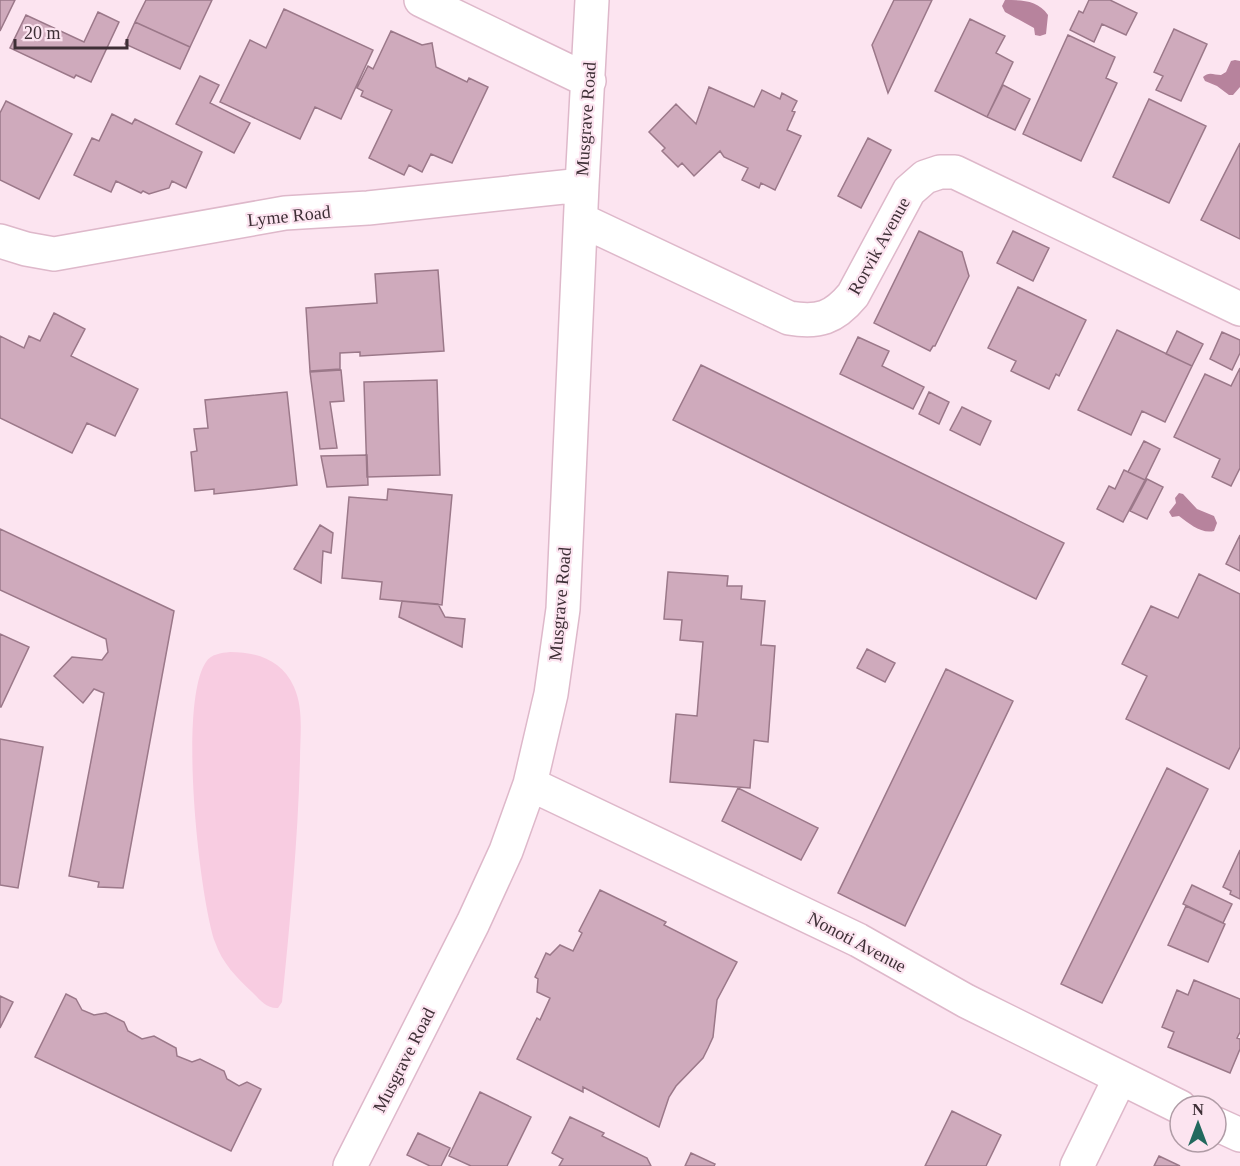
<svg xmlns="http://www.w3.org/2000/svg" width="1240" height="1166" viewBox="0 0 1240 1166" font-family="Georgia,serif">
<rect width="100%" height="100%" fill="#fce4f0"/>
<path fill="#f8cce1" d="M 230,652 C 257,652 282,660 294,687 C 304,709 300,736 300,759 C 298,840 290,922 282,1002 L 278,1008 C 267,1009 260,1000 252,992 C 237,978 222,963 215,942 C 199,894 178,703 206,662 C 211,654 221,653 230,652 Z"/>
<path fill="#b7839d" d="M 1005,0 C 1022,0 1038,0 1048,15 L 1046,34 L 1040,36 L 1035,35 L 1034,28 L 1005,12 L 1002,6 Z
M 1235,60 L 1240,61 L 1240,87 L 1233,95 L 1229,95 L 1217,86 L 1205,81 L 1203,77 C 1209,71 1214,75 1221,75 L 1226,72 L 1231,61 Z
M 1179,493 L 1183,494 L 1197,509 L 1214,516 L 1217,523 L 1214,531 C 1201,534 1190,524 1179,516 L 1172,517 L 1169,512 L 1176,503 L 1175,498 Z"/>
<path fill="#cfaabc" stroke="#9b7889" stroke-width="1.5" d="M 0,0 L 15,0 L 0,31 Z
M 146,0 L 212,0 L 190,47 L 135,22 Z
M 894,0 L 932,0 L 888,93 L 872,45 Z
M 1089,0 L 1110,0 L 1137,13 L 1126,35 L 1102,24 L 1094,42 L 1070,30 L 1079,11 L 1083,13 Z
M 284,9 L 373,50 L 341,119 L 315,107 L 300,139 L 220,102 L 250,40 L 266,48 Z
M 98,12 L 119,22 L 91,82 L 76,75 L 74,78 L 10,48 L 26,15 L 84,42 Z
M 970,19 L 1005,36 L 996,53 L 1013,62 L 987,117 L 935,91 Z
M 135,22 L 190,47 L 180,69 L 125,44 Z
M 1174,29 L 1207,44 L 1181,101 L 1156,90 L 1163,76 L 1154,72 Z
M 391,31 L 422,45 L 432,43 L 436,67 L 467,82 L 469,78 L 488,87 L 452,163 L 431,154 L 422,172 L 409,165 L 404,175 L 369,158 L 392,110 L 361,96 L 363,91 L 357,88 L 368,66 L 373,69 Z
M 1068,35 L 1115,57 L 1106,78 L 1117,83 L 1081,161 L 1023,134 Z
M 200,76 L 219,85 L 210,103 L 250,123 L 234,153 L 176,124 Z
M 1003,85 L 1030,99 L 1015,130 L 987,117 Z
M 709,87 L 754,107 L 762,90 L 780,99 L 782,93 L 797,101 L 792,111 L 795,112 L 787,130 L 801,136 L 775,190 L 761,183 L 759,188 L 742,180 L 748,168 L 724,157 L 720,151 L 694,176 L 682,163 L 678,167 L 662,151 L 665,148 L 649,132 L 676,104 L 696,124 Z
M 1149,99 L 1206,126 L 1169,203 L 1113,177 Z
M 6,101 L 72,134 L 39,199 L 0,180 L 0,113 Z
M 112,114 L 132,124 L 135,119 L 202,152 L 186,188 L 172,181 L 169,188 L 149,194 L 143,191 L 141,193 L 116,181 L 111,192 L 74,175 L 92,138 L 99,141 Z
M 868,138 L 891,150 L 861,208 L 838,196 Z
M 1240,143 L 1240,239 L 1201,220 Z
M 919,231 L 962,252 L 969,276 L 935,346 L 933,346 L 930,351 L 874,323 Z
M 1013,231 L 1049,248 L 1033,281 L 997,263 Z
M 438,270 L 444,351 L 360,356 L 360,352 L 340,353 L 340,369 L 310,371 L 306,308 L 377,303 L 375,274 Z
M 1018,287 L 1086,320 L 1059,376 L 1056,374 L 1049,389 L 1011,371 L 1016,361 L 988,348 Z
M 54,313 L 85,329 L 71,356 L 138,389 L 115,436 L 87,423 L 72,453 L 0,418 L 0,336 L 24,348 L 29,336 L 40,341 Z
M 1117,330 L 1192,366 L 1165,422 L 1142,411 L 1131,435 L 1078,410 Z
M 1177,331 L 1203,344 L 1192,366 L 1166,354 Z
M 1222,332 L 1240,340 L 1240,353 L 1232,370 L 1210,359 Z
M 858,337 L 889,351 L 882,366 L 924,387 L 913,409 L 840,374 Z
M 701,365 L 1064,543 L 1036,599 L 673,420 Z
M 1240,368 L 1240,468 L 1231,486 L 1212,477 L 1220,459 L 1174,437 L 1205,374 L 1231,386 Z
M 341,370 L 344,401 L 330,402 L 337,448 L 320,449 L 310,372 Z
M 437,380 L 440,475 L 367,477 L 364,382 Z
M 287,392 L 297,485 L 214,494 L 214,489 L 195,491 L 191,452 L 197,451 L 194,429 L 208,428 L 205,400 Z
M 929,392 L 949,402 L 939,424 L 919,414 Z
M 962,407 L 991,421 L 980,445 L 950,430 Z
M 1144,441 L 1160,449 L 1145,480 L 1128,472 Z
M 367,455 L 368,485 L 327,487 L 321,456 Z
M 1124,470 L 1145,480 L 1123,522 L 1097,509 L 1109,486 L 1115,489 Z
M 1147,479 L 1163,487 L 1147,519 L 1130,511 Z
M 388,489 L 452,495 L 442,605 L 380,599 L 382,582 L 342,578 L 349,497 L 387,500 Z
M 320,525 L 333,533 L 331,553 L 323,551 L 321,583 L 294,569 Z
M 0,529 L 174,611 L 123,888 L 98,887 L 99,882 L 69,876 L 104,693 L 94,689 L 83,703 L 54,676 L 72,657 L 102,660 L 108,652 L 106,639 L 0,590 Z
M 1240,535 L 1240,571 L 1226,564 Z
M 668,572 L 728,576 L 727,586 L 742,586 L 741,599 L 765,601 L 761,645 L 775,646 L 768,742 L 754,740 L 750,788 L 670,782 L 676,714 L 697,716 L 703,642 L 680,640 L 682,620 L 664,619 Z
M 1199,574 L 1240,594 L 1240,747 L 1229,769 L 1126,719 L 1147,676 L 1122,664 L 1151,606 L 1178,618 Z
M 402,601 L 438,604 L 445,617 L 465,619 L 462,647 L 399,617 Z
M 0,634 L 29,647 L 1,707 L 0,707 Z
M 867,649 L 895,663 L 885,682 L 857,668 Z
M 946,669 L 1013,701 L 905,926 L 838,893 Z
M 0,739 L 43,747 L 18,888 L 0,885 Z
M 1167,768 L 1208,789 L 1102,1003 L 1061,984 Z
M 738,788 L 818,828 L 801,860 L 722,821 Z
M 1240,850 L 1240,899 L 1230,894 L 1231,891 L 1223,887 Z
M 1192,885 L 1232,904 L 1223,923 L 1183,904 Z
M 600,890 L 666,922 L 664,925 L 737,962 L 717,1000 L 713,1037 L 708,1048 L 703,1058 L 676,1086 L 669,1097 L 659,1127 L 583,1087 L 583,1092 L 517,1059 L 537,1018 L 540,1020 L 550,998 L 537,992 L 538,979 L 535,977 L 546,953 L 550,955 L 560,945 L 573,951 L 582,933 L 579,931 Z
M 1186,906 L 1225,924 L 1208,962 L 1168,945 Z
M 1194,980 L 1240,999 L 1240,1032 L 1237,1038 L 1240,1039 L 1240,1049 L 1230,1073 L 1168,1047 L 1174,1032 L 1162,1027 L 1177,990 L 1188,995 Z
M 66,994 L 76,999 L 82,1010 L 94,1015 L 106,1013 L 124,1022 L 128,1031 L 142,1039 L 154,1036 L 176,1048 L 177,1056 L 192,1062 L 200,1059 L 224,1071 L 227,1079 L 239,1086 L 247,1082 L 261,1089 L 231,1151 L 35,1057 Z
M 0,996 L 13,1002 L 0,1028 Z
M 480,1092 L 531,1117 L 507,1166 L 471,1166 L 449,1156 Z
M 952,1111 L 1001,1135 L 986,1166 L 925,1166 Z
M 570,1117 L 604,1133 L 602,1136 L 647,1158 L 651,1166 L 559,1166 L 563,1159 L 552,1153 Z
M 418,1133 L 450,1148 L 441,1166 L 430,1166 L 407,1155 Z
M 691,1153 L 715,1164 L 714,1166 L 685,1166 Z
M 1159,1156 L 1180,1166 L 1154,1166 Z"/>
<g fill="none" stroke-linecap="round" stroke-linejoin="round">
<defs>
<path id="minor" d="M 421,0 L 589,81
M 581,220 L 789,318 C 819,323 834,318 853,295 L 909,191 L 925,177 L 940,172 L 955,172 L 1240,309
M 0,241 L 26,249 L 54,254 L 285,213 L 368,208 L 582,185
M 530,784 L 858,940 L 966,1001 L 1180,1107
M 1216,1124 L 1240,1135
M 350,1166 L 473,923 L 506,851 L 530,784 L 551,694 L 563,609 L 582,185 L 592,0
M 1077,1166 L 1120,1078"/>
</defs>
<use href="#minor" stroke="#deb8ca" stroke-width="36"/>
<use href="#minor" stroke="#fff" stroke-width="33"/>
</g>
<g text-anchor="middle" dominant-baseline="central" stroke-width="4.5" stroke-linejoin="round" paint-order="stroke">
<g font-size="18" fill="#3e2f36" stroke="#fce4f0">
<text transform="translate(586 119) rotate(-86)">Musgrave Road</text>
<text transform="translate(289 216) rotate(-6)">Lyme Road</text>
<text transform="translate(879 246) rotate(-61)">Rorvik Avenue</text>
<text transform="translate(560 604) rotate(-85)">Musgrave Road</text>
<text transform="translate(857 942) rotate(28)">Nonoti Avenue</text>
<text transform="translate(404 1060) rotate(-63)">Musgrave Road</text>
</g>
</g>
<g transform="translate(1198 1124)"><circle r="28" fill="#fce4f0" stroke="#b09ca6" stroke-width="1.5"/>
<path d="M0-4.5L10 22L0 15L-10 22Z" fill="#22695e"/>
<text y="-9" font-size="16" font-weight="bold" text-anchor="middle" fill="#3e2f36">N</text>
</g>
<path d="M15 39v9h112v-9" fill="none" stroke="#3e2f36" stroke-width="3"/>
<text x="24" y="39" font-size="18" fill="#3e2f36" stroke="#fce4f0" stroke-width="4.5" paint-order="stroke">20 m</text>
</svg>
